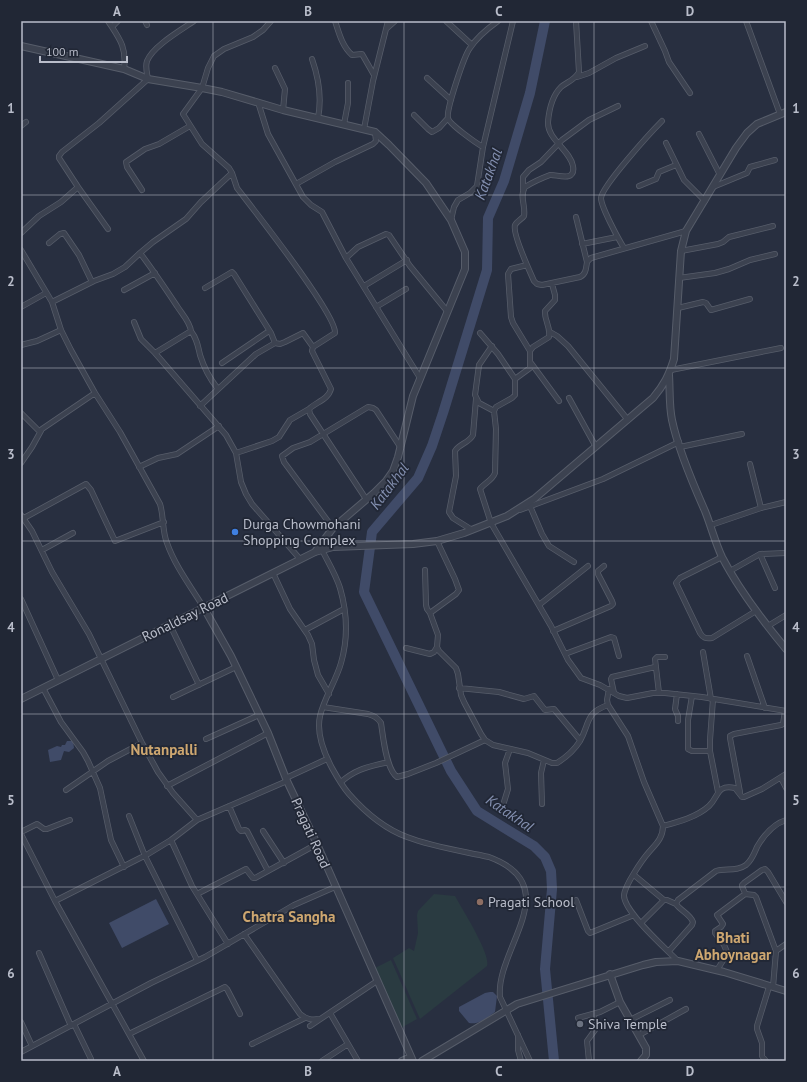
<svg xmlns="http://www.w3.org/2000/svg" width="807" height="1082" viewBox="0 0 807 1082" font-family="'PT Sans',sans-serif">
<rect width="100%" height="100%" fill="#282f40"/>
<path fill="#2a3b41" d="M 434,894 L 455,896 C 462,909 491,954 487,966 L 420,1019 L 393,958 L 409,948 L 414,951 L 418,933 L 417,915 L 418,911 Z
M 391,960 L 417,1019 L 401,1028 L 375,968 Z"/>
<path fill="#404b68" d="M 67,741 L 73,741 L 74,748 L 69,752 L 64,751 L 61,760 L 50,762 L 48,750 L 57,746 L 61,747 L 62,745 L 65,745 Z
M 156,899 L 169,924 L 122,948 L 109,923 Z
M 490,992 L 493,992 L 497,996 L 495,1012 C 487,1018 479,1025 469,1023 L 459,1011 L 459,1007 L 485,993 Z"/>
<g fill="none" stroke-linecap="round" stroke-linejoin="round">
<path stroke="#404b68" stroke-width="10" d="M 545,21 L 530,93 L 504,181 L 488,218 L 487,270 L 443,413 L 432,446 L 418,478 L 372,532 L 364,592 L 451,771 L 477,811 L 534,846 L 545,857 L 551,871 L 552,889 L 545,969 L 554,1061"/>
<defs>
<path id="minor" d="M 108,21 C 119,38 127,47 124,69
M 145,21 L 147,25
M 271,21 L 263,30 L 253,37 L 224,49 L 214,56 L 208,68 L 202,88 L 183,114 L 202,144 L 229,168 L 232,173 L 237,188 C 253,209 337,315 335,333 L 313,347 L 312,351 L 331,389 C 328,400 316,402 309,409 L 310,414 L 366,499
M 335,21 C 339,33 342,46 352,55 L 362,54 L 374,75
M 446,21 L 472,45
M 576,21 L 579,72 C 575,80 567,82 561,87 C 552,96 549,110 548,122 C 547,139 570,150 573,166 C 576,183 556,174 550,175 C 542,178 533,182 525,187 C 519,196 526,206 524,216 C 522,219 517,221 515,225 C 512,233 530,272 534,281 L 537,284 L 542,285 L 580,277 C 586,274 586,269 587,262 L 591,258 L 686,231
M 651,21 L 665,51 L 669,62 L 690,93
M 746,21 L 780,114
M 112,27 L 118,21
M 386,29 L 395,21
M 312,59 C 319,79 322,98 318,118
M 275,68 L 285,89 L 283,110
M 577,77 L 589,73 L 616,58 L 645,46
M 427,78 L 451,100
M 258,102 L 268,134 L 303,197 L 311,205 L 322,212 L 346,258 L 420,378
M 414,115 L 428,129 L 432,132 L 439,128 L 448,118
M 344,124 L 348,103 L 348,83
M 21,126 L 26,122
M 364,129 L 373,81 L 388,21
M 699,134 L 720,175
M 666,143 L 684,180 L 705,201
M 483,147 C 476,143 449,124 448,118 C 446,110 464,56 470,48 C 477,37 487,29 498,21
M 296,184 L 335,162 L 373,144 L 376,141 L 375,132
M 639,186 L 656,179 L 659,172 L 676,165
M 78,187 L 108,229
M 713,187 L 747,173 L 750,167 L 775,160
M 523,189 L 523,177 L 529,170 L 541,162 L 562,140 L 589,120 L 618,106
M 142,190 L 127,167 L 126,162 L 145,149 L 159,144 L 190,126
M 576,217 L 587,262
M 451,220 L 454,207 L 458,200 L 470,193 L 477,186 L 483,147 L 513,21
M 21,233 L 39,216 L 61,202 L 78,187 L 59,158 L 59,156 L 62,152 L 99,123 L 148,79 C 147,73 145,67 147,61 C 153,46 181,30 194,21
M 49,243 L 60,234 L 64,233 L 79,255 L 92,282
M 582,244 L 617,237
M 624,248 C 619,240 601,207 601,198 C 602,186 651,132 662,121
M 21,250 L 52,302 L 61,330 L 71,350 L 95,393 L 120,432 L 160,504 C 164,517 162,531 167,543 C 175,566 191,587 204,608
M 681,251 L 718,244 L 723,242 L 729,237 L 773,226
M 140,253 C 153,270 165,288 177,306 C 182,314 190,322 191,331 L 155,353 L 226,435 L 236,453 L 241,482 L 246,494 L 252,504 L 300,559
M 346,258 L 358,247 L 386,234 L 389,235 L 410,266 L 447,311
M 527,265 L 511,269 L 508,274 L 511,317 L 513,323 L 530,351
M 679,278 L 715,273 L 729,269 L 750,260 L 775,254
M 552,284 L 555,295 L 555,300 L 545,311 C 544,320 551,327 549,337 L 533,347 L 530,351 L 530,368 L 515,379 L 515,395 L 512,398 L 496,407 L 494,411 L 496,429 L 495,473 C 492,481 484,483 480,489 L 491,523 L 551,626 L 568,660 L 581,678 L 600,685 L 619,696 L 627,698 L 653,693 L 665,693 L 702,697 L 786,711
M 364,286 L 407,260
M 205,288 L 232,272 L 234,274 L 271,333 L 275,343
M 124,290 L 155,273
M 52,302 L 94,281 L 113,274 L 125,267 L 140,253 L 153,242 L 186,219 L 201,202 L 232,173
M 21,307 L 46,293
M 376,307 L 406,289
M 678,308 L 703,302 L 706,303 L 711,310 L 750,299
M 134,322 L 141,339 L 155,353
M 191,331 C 197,339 198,346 200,355 C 204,368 210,379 218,389
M 550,332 L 557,336 L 568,346 L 628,420
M 480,333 L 498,354 L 515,379
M 21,345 L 37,341 L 61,330
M 492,346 L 479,365 L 475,395 L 479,403 L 494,411
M 222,363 L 269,331
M 531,363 L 559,401
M 671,370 L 781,348
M 569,398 L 596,447
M 200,406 L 256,354 L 275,343 L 280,344 L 285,342 L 303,333 L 313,347
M 21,413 L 40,432
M 680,447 L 742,434
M 236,453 L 272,441 L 279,437 L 290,420 L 309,409
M 21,463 L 32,447 L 42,429 L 95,393
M 750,464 L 761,508
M 139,467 L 158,458 L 177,454 L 219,426
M 530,506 L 542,534 L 549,546 L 574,562
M 520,510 L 603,479 L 679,442
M 21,515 L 32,531 L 52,572 L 89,634 L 142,743 L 158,772 L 173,793 L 197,820
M 24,518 L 86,484 L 91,490 L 115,541 L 164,522
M 711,525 L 761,508 L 786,502
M 333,528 L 284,462 L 282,456 L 293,448 L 310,442 L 368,407 L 373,408 L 376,410 L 401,448
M 472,530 L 453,518 L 449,512 L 456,476 L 455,451 C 459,444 469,443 473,435 L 476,399
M 437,541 L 455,579 L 459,590 L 456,594 L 430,613 L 438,635 L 437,647 L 439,651 L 456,668 L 458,674 L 461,695 L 464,702 L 481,734 L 485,740 L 493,745 L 528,753 L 552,763 L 557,763 C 565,758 575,749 580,741 C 590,723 585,713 608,705
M 42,550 L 73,533
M 322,550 C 328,562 336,575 340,588 C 347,612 348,639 341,663 C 336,681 324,698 320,716 C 316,734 324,753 332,768 C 337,777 342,786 349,794 C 364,811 385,829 407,837 C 433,847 462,851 489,857 C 568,886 495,949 500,997 L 530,1061
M 760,554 L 775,588
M 722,557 L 680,578 L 676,583 L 700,633 C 703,638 706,639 712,638 L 756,611
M 425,570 L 426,605 L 427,609 L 430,613
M 730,571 L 760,554 L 786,553
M 273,573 L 290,609 L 308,635 L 312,644 L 314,660 L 318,675 L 329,694
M 21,599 L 58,680
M 539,605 L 588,566
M 170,625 L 199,685
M 768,626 L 786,615
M 305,630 L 344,609
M 553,631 L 611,606 L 613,604 L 612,601 L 598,574 L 598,571 L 604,566
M 406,648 L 430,654 L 434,652 L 437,647
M 703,652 L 711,699
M 565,654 L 611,637 L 614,638 L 619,656
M 747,656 L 765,708
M 43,688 L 61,722 L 83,752 L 88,761 L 100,788 L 111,840 L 124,867
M 459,688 L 499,692 L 524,699 L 534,696 L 545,710 L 554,709 L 580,740
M 609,689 L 607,700 L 608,705 L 628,736 L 644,782 L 663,826 C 663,838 656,844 649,852 C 642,860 625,885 624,895 C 623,911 666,949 678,961
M 614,693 L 611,679 L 612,677 L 655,667
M 659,693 L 655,659 L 657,657 L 665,657
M 677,694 L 675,709 L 678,716 L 678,721
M 692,696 L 688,720 L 688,749 L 692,751 L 710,751
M 173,697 L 236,667
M 713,699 L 710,740 L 710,751 L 718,792
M 323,707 L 368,714 C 374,716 377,717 381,723 C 383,736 386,769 397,777 L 408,774 L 436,763 L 485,740
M 206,739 L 259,715
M 286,778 L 327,759
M 781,778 L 786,788
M 341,782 C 357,768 369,767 388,762
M 167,786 L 268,733
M 66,790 L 108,761 L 142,743
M 740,792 L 730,738 L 730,736 L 734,734 L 781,725 L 783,724 L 785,711
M 504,802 L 508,789 L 505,763 L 510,749
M 542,804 L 541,773 L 544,760
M 229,806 L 239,829 L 241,831 L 245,830 L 247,831 L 268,871
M 129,816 L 145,856 L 197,960
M 663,826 C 678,822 697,817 709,806 C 719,797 716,784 735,788 L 742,797 L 744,797 L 762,789 L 786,774
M 263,831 L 284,863
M 21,832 L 37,824 L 44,829 L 47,829 L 70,820
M 21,834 L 55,901 L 144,1061
M 171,840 L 192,886 L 228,944
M 634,875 L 664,900
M 197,894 L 246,869 L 253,878 L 255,878 L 317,844
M 745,894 L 754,895 L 756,897 L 776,951
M 576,900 L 588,931 L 590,933 L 634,915
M 55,901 L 148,854 L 171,840 L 197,820 L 287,781
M 641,923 L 664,900 L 667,900 L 676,904
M 244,934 L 300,1014 C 307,1020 312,1020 320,1019
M 669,951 L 692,925 L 693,922 C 690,914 681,911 676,904 L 678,900 L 716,871 C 726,868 736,872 746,865 C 752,860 754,854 757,847 C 764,835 773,824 786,820
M 39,953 L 71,1026
M 717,970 L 724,959 L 727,952 L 724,945 L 715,933 L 715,931 L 721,927 L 723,924 L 717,915 L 745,894 C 745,891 742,889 742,885 L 744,883 L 762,870 L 765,869 L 768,872 L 786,902
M 773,987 L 776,951 L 786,944
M 330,1013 L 358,1061
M 578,1018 L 600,1012 L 620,1002
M 630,1020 L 670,1000
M 21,1022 L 32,1046
M 74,1024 L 91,1059
M 310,1026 L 377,981
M 129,1034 L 225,987 L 227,989 L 240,1014
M 518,1035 L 518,1050 L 521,1061
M 639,1035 L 686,1009
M 252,1044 L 305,1018
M 21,1052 L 151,983 L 205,957 L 294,905 L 335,887
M 322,1061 L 348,1044
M 589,1061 L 587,1041 L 595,1030 L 594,1014
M 766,1061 L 762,1056 L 762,1043 L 757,1029 L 757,1026 L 769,987"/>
<path id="tertiary" d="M 21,46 L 124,69 L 148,79 L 202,88 L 222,92 L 283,110 L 375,132 L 389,145 L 426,183 L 451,220 L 465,252 L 465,269 L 413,396 L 398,457 L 393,471 L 386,481 L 374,493 L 333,528 L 315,552
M 669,375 C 670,390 669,406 672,420 C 678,449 693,484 705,511 C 711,526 715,542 722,557 C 739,590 762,620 786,649
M 204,608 L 231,656 L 268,733 L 287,781 L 317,844 L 413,1061
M 21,699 L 315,552 L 333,547 L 413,544 L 437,541 L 464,533 L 507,516 L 534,499 L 653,398 C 664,385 669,375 674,359 L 681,251 L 686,231 L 736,148 L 747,133 L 757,124 L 786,112
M 610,974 L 620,1002 L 646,1048 L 646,1055 L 641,1061
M 402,1061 L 411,1057
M 422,1061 L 517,1004 L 643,965 L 656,962 L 678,961 L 724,972 L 786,991"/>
</defs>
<use href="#minor" stroke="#575d6a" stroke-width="6"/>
<use href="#tertiary" stroke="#575d6a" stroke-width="8"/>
<use href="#minor" stroke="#3c4250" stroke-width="4.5"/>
<use href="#tertiary" stroke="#3c4250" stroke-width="6"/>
</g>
<path fill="none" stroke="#b9bdca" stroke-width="1" stroke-opacity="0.55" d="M 213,21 L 213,1061M 404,21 L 404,1061M 594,21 L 594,1061M 21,195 L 786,195M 21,368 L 786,368M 21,541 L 786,541M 21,714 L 786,714M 21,887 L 786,887"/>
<circle fill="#3f7fe0" stroke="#212735" stroke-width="1.5" cx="235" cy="532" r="4"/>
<circle fill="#8d6e63" stroke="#212735" stroke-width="1.5" cx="480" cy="902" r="4"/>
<circle fill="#6b7280" stroke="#212735" stroke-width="1.5" cx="580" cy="1024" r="4"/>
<g text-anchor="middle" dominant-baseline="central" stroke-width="3.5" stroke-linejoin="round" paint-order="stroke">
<g font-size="14" fill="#b9bdca" stroke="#212735" text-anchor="start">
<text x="243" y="524">Durga Chowmohani<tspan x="243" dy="16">Shopping Complex</tspan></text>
<text x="488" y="902">Pragati School</text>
<text x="588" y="1024">Shiva Temple</text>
</g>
<g font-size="14" fill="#b9bdca" stroke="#212735">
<text transform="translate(185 617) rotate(-26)">Ronaldsay Road</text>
<text transform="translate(311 833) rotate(66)">Pragati Road</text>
</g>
<g font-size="15" font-style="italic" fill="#838faf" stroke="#212735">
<text transform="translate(488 174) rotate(-70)">Katakhal</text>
<text transform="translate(389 486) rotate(-53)">Katakhal</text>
<text transform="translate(510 813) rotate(34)">Katakhal</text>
</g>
<g font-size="15" font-weight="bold" fill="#cea770" stroke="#212735">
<text x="164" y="749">Nutanpalli</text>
<text x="289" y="916">Chatra Sangha</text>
<text x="733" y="937">Bhati<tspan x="733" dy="17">Abhoynagar</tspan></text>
</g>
</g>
<rect width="807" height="1082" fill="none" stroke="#212735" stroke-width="44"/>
<path d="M40 56v6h87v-6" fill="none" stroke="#b9bdca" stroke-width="2"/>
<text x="46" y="56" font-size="12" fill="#b9bdca" stroke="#212735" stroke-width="3" paint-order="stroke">100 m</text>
<rect x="22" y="22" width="763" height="1038" fill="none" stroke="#b9bdca" stroke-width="1.5"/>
<g font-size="13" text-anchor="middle" font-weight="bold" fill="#b9bdca">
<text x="117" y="16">A</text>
<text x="308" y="16">B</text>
<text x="499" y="16">C</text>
<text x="690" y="16">D</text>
<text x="11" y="113">1</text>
<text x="796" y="113">1</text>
<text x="11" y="286">2</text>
<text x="796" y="286">2</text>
<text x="11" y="459">3</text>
<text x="796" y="459">3</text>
<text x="11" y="632">4</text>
<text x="796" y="632">4</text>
<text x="11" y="805">5</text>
<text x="796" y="805">5</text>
<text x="11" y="978">6</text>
<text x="796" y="978">6</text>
<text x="117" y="1076">A</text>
<text x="308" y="1076">B</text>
<text x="499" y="1076">C</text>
<text x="690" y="1076">D</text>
</g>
</svg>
